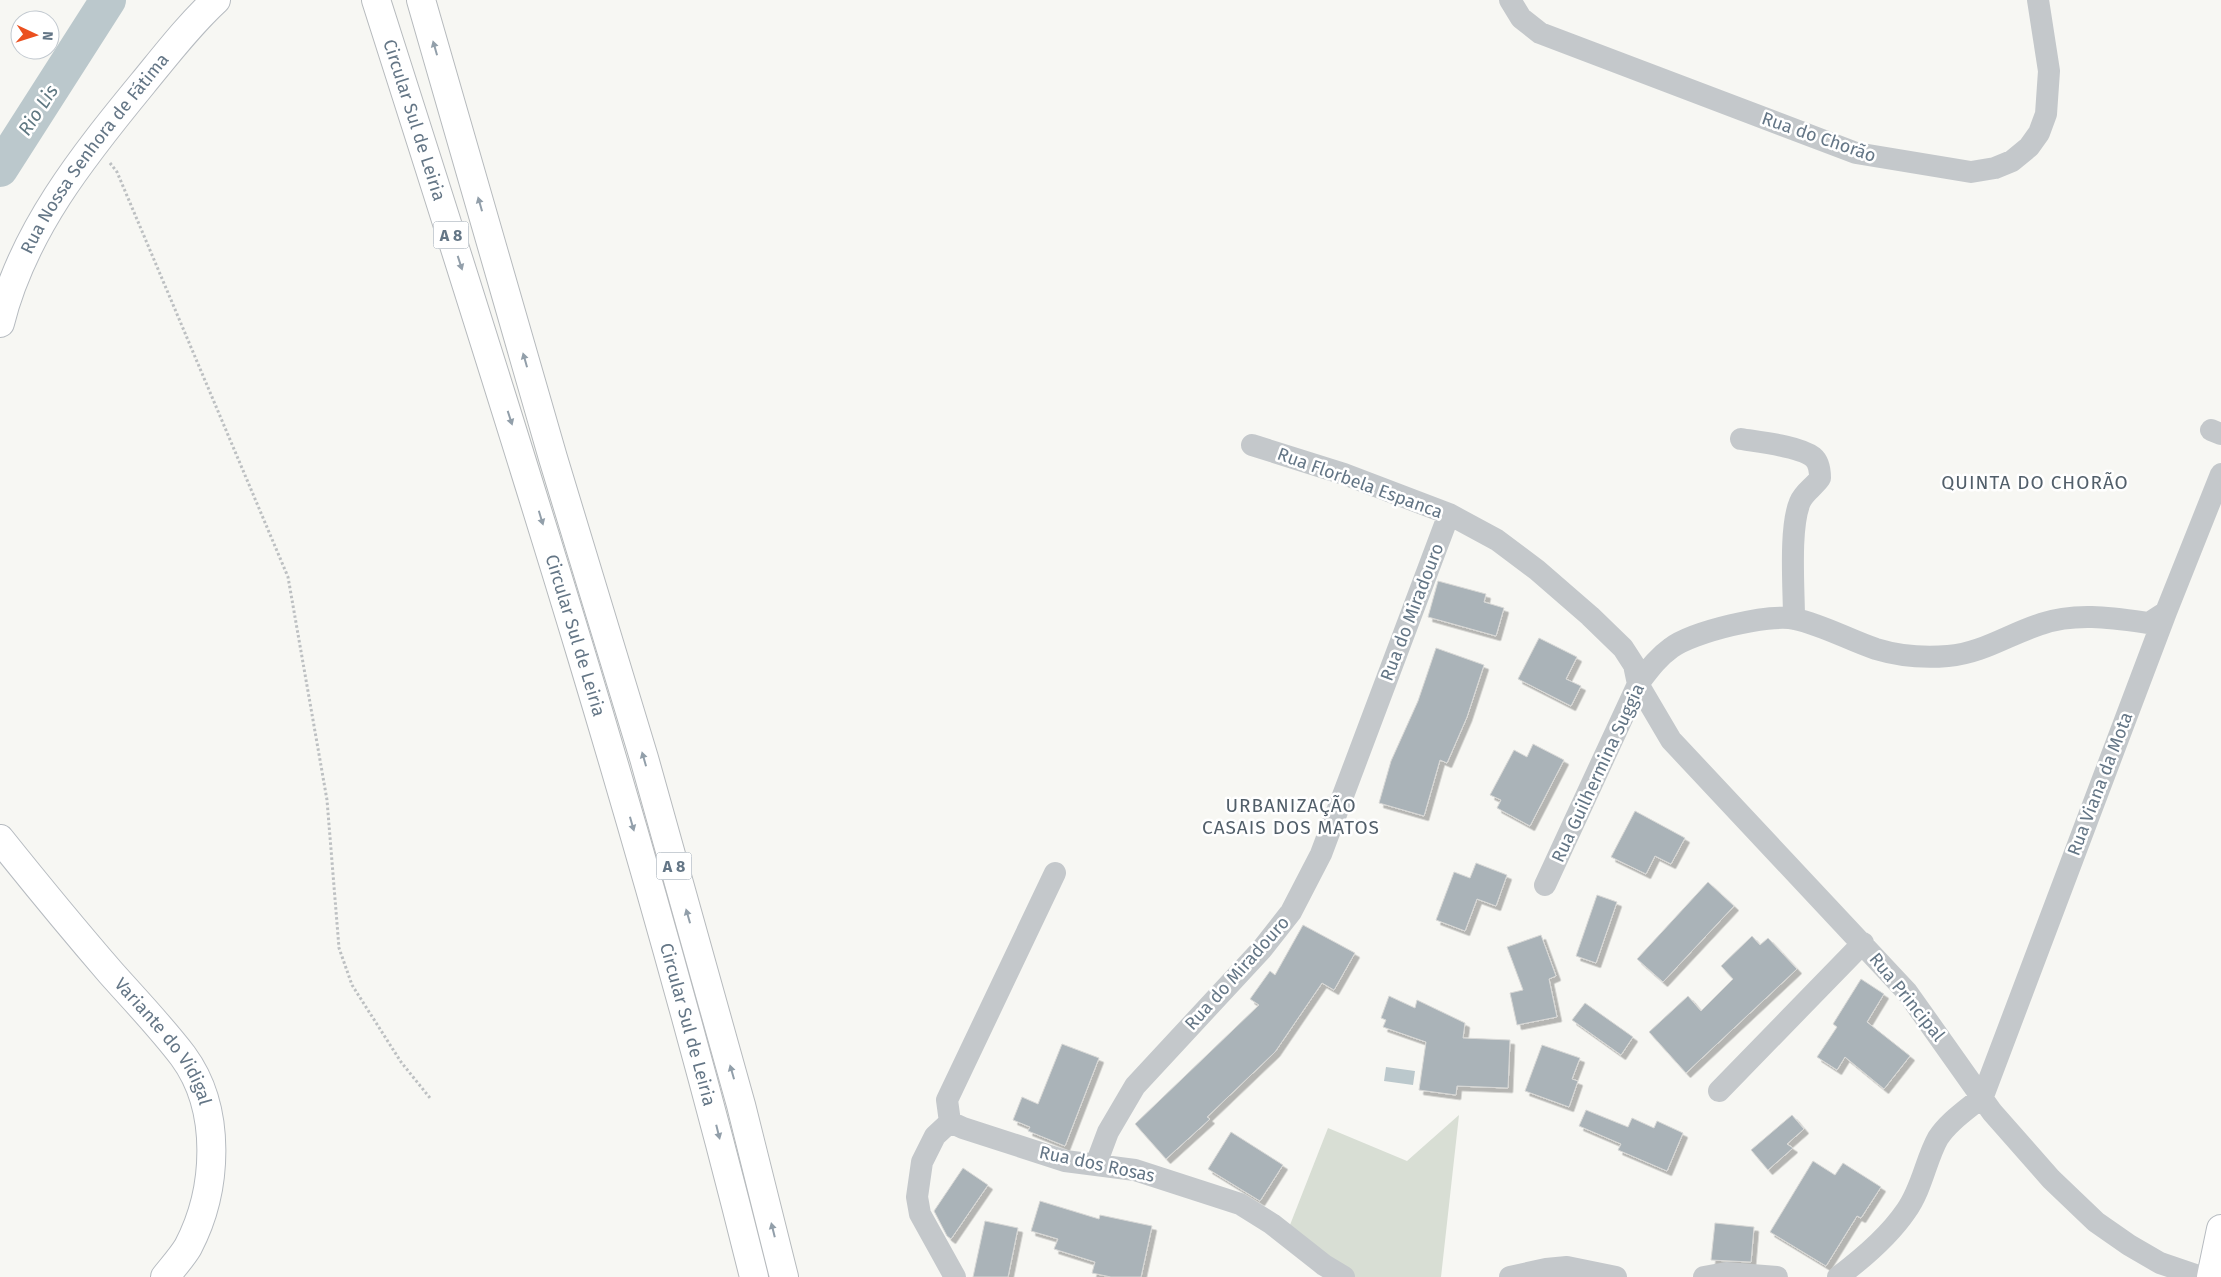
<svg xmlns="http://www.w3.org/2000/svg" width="2221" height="1277" viewBox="0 0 2221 1277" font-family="'Fira Sans',sans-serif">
<defs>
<filter id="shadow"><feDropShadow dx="4.5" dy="4.5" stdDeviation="0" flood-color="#0004"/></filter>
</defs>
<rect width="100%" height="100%" fill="#f7f7f3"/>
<path fill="#d8ded4" d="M 1459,1115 L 1441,1277 L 1353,1277 L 1288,1230 L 1328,1128 L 1407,1161 Z"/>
<path fill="#bbc8cc" d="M 1386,1067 L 1415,1071 L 1413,1085 L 1384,1081 Z"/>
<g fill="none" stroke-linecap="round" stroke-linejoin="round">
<path stroke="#bbc8cc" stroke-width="36" d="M 0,169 L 108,0"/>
</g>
<path fill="#aab3b8" stroke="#d8d8d6" filter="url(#shadow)" d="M 1438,581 L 1486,594 L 1484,602 L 1504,608 L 1496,636 L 1428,617 Z
M 1539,638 L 1577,657 L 1566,679 L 1581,686 L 1571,706 L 1518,679 Z
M 1436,648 L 1484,665 L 1467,717 L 1447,763 L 1440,760 L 1424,816 L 1379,803 L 1391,761 L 1418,701 Z
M 1533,744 L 1564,760 L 1530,826 L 1497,808 L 1501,800 L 1490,795 L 1514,750 L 1527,757 Z
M 1635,811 L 1685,838 L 1671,864 L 1655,856 L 1646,874 L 1611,857 Z
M 1476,863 L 1507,875 L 1496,906 L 1477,899 L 1465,931 L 1436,920 L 1454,872 L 1470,878 Z
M 1708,882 L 1734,906 L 1663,982 L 1637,959 Z
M 1597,895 L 1617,902 L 1596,963 L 1576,956 Z
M 1303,925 L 1355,953 L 1334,990 L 1322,983 L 1275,1052 L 1207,1117 L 1210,1119 L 1166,1159 L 1135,1124 L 1259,1005 L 1250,999 L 1270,971 L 1275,975 Z
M 1541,935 L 1556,976 L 1549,979 L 1557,1017 L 1517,1025 L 1510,993 L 1523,990 L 1507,947 Z
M 1752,936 L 1760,945 L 1768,938 L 1797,969 L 1686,1073 L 1649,1032 L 1688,996 L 1701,1011 L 1733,979 L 1721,966 Z
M 1861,979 L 1884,994 L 1867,1022 L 1910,1056 L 1884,1089 L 1845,1057 L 1837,1070 L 1817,1057 L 1837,1027 L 1833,1024 Z
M 1389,996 L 1415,1008 L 1417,1000 L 1465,1023 L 1463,1038 L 1510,1040 L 1508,1088 L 1457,1086 L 1456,1095 L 1419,1090 L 1426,1042 L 1383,1027 L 1386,1020 L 1381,1018 Z
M 1585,1003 L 1633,1037 L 1621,1055 L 1572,1020 Z
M 1062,1044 L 1099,1058 L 1065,1146 L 1028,1131 L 1030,1127 L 1013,1120 L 1022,1097 L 1038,1104 Z
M 1542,1045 L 1580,1058 L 1572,1079 L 1578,1081 L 1569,1107 L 1525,1091 Z
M 1586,1110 L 1628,1127 L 1632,1118 L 1654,1128 L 1657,1121 L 1683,1133 L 1667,1171 L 1618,1150 L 1621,1144 L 1579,1126 Z
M 1792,1115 L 1804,1129 L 1787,1144 L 1793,1148 L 1768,1170 L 1751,1150 Z
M 1231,1132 L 1283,1165 L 1260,1201 L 1208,1169 Z
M 1813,1161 L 1835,1175 L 1843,1163 L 1881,1187 L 1861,1218 L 1857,1216 L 1826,1266 L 1770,1232 Z
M 963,1168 L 988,1185 L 951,1239 L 947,1236 L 934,1211 Z
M 1040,1201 L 1099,1219 L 1100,1215 L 1152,1226 L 1141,1277 L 1111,1277 L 1092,1273 L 1095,1262 L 1054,1249 L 1058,1239 L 1031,1231 Z
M 985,1221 L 1018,1228 L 1008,1277 L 973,1277 Z
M 1715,1223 L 1754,1227 L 1751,1262 L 1711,1260 Z"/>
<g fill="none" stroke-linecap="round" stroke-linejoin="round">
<defs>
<g id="secondary">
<path id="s1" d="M 0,323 C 23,231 83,156 143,83 C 166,55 189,25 216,0"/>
<path id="s2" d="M 0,839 C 36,884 73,929 111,973 C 135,1000 161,1027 183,1056 C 222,1109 218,1190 188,1247 C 182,1257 173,1267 165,1277"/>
<path d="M 2211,1277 L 2221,1229"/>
</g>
<g id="highway">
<path id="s3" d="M 376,0 C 511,423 647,846 754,1277"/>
<path d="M 421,0 L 553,458 L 644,758 L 741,1105 L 784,1277"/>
</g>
</defs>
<use href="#secondary" stroke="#b6bbc0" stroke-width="30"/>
<use href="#highway" stroke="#b6babd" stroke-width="30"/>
<path stroke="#bdc0c2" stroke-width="3" stroke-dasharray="2.5 2.5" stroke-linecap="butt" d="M 110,163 L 117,172 L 288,577 L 327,800 L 339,948 L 352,985 L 401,1062 L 430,1098"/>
<path stroke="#c4c8cb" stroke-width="22" d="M 1510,0 L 1521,18 L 1540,33 L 1856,153 L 1971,172 L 1995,168 L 2012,161 L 2029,147 L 2039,133 L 2046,114 L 2049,71 L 2038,0
M 2211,430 L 2221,434
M 1741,439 C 1759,442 1799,446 1813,457 C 1819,462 1820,471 1820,478 C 1814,487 1804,492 1800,502 C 1789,528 1794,589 1794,619
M 1252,445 L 1344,474 L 1449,514 L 1497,540 L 1537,570 L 1590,616 L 1623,648 L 1634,665 L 1638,684 L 1671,740 L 1907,992 L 1992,1112 L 2051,1179 L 2096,1222 L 2129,1245 L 2160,1263 L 2201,1277
M 1055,873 L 947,1100 L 950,1122 L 963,1128 L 1065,1161 L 1135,1170 L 1240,1204 L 1272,1224 L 1324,1265 L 1344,1277
M 1545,885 L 1638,684 C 1648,671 1657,658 1671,648 C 1692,632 1769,613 1795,619 C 1823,625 1849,640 1876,649 C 1899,656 1925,658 1948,656 C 1983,653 2009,634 2041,624 C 2076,612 2113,618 2149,623 L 2166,612
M 1719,1091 L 1863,943
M 950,1122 L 935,1136 L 922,1162 L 917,1197 L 920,1214 L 955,1277
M 1096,1164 L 1108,1132 L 1135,1086 L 1262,949 L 1291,912 L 1321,854 L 1449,514
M 1510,1277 L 1546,1269 L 1567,1267 L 1616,1277
M 1704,1277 L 1726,1273 L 1777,1277
M 1838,1277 C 1862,1259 1889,1236 1906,1211 C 1922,1189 1926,1159 1938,1138 C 1949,1121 1968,1109 1983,1096 L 2166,612 L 2221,474"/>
<use href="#secondary" stroke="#fff" stroke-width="28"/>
<use href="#highway" stroke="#fff" stroke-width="28"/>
</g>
<defs><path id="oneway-solid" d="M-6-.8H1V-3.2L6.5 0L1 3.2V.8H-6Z" transform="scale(1.25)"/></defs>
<g fill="#929faa">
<use href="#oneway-solid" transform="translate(435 48) rotate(-106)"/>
<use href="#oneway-solid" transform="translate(480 204) rotate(-106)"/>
<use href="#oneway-solid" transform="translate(460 263) rotate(72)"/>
<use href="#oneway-solid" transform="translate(525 360) rotate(-106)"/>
<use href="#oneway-solid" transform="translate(510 418) rotate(72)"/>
<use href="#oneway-solid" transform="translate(541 518) rotate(73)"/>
<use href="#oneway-solid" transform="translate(644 759) rotate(-106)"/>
<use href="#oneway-solid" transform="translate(632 824) rotate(74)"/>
<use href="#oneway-solid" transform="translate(688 916) rotate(-106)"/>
<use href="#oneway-solid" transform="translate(732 1072) rotate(-106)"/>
<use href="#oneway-solid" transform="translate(718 1132) rotate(76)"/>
<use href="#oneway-solid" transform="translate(773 1230) rotate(-104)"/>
</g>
<g text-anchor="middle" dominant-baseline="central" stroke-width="5" stroke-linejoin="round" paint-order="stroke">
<g fill="#fff" stroke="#929faa" stroke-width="1">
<rect x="433.5" y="221.5" width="35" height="27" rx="4"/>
<rect x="656.5" y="852.5" width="35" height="27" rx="4"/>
</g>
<g font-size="16" font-weight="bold" fill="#647686">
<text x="451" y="235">A 8</text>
<text x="674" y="866">A 8</text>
</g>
<g font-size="18" fill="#647686" stroke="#fff">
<text stroke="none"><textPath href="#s3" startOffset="126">Circular Sul de Leiria</textPath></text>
<text transform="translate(1819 137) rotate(19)">Rua do Chorão</text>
<text stroke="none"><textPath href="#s1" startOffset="196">Rua Nossa Senhora de Fátima</textPath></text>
<text transform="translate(1360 483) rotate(20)">Rua Florbela Espanca</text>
<text transform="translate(1412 612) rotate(-69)">Rua do Miradouro</text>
<text stroke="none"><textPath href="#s3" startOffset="666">Circular Sul de Leiria</textPath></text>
<text transform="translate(1598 773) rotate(-65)">Rua Guilhermina Suggia</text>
<text transform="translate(2100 784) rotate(-69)">Rua Viana da Mota</text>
<text transform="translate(1237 973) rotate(-48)">Rua do Miradouro</text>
<text transform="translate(1907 997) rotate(51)">Rua Principal</text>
<text stroke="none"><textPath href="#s3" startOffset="1071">Circular Sul de Leiria</textPath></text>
<text stroke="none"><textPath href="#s2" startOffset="261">Variante do Vidigal</textPath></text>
<text transform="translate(1097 1164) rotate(12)">Rua dos Rosas</text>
</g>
<g font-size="19" font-style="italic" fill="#5f7882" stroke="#fff">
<text transform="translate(38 110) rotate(-57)">Rio Lis</text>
</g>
<g font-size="19" letter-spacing="1" fill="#525f6a" stroke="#fff">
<text x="2035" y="482">QUINTA DO CHORÃO</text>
<text x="1291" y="805">URBANIZAÇÃO<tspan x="1291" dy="22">CASAIS DOS MATOS</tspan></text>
</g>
</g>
<g transform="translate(35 35) rotate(94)"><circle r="24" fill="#ffffff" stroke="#c1c8cf"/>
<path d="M0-4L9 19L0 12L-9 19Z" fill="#eb501f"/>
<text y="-8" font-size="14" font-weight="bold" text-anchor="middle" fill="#647686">N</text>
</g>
</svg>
